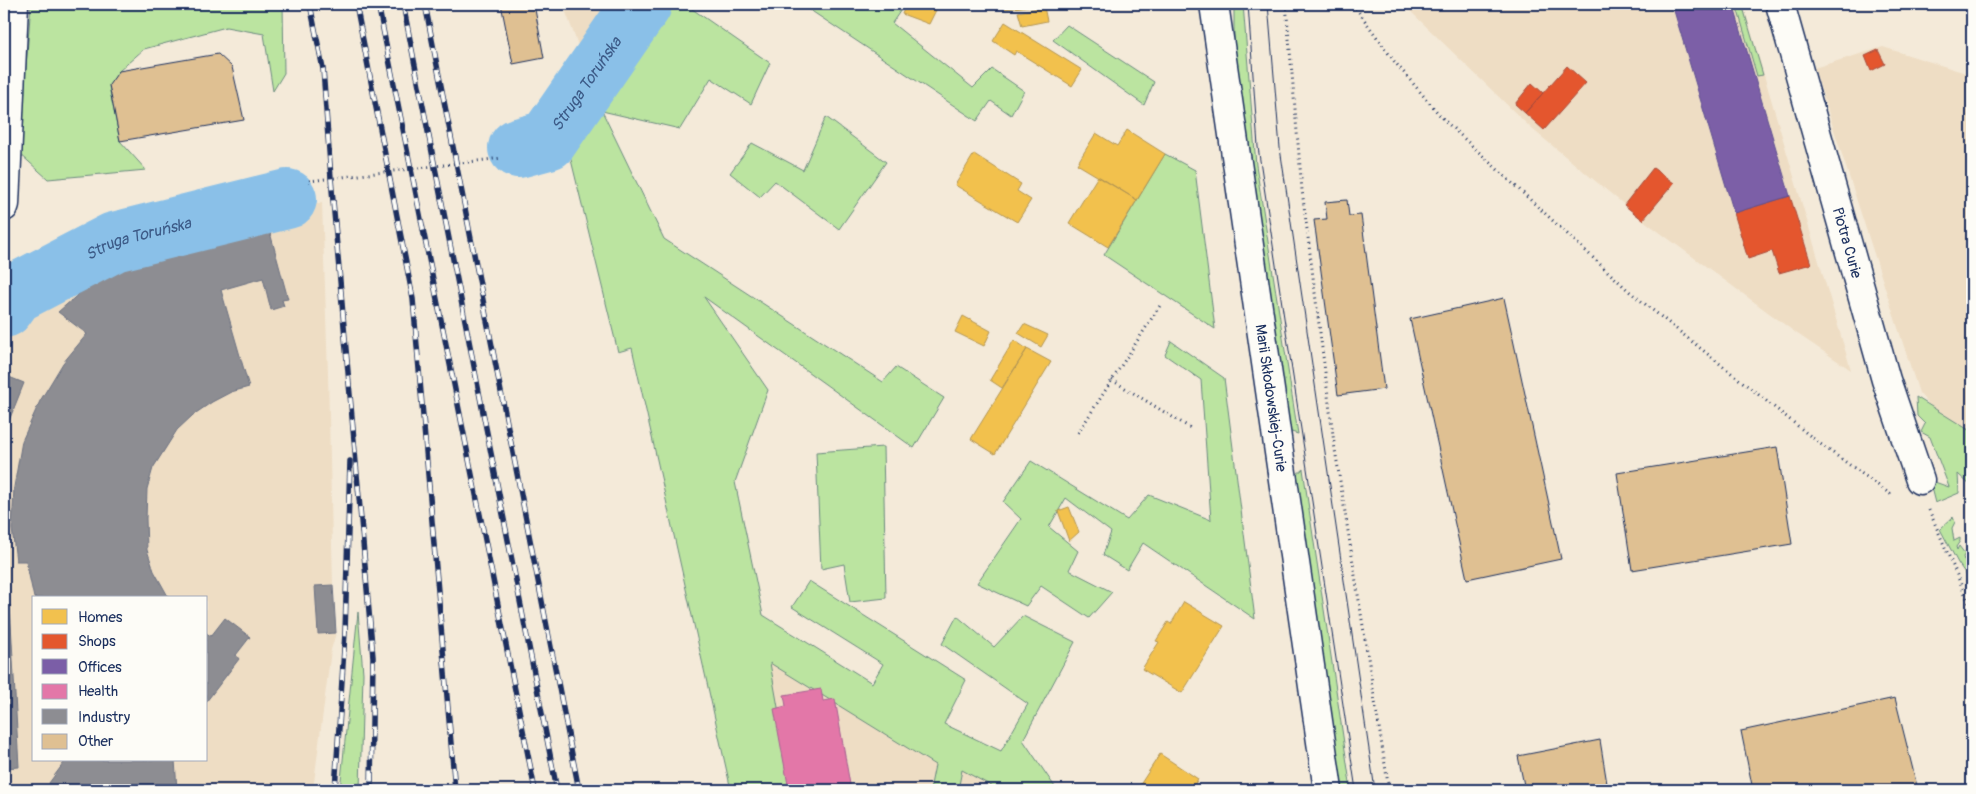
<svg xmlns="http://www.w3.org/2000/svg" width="1976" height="794" viewBox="0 0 1976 794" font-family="Pangolin,sans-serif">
<rect width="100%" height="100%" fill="#f4ead9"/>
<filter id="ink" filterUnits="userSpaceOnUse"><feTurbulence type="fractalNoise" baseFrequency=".02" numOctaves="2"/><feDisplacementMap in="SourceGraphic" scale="10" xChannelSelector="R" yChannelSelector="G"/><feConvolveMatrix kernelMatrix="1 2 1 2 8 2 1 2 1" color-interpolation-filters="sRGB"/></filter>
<g filter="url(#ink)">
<path fill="#eeddc4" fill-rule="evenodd" d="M 563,4 L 609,4 L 579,48 Z
M 1403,4 L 1743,4 L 1851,370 L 1796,333 L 1643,220 L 1532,129 Z
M 1883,47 L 1972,75 L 1972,439 L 1941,419 L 1919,393 L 1814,68 Z
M 322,203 L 328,373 L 333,585 L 336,633 L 331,650 L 313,790 L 4,790 L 4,327 L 13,312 L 95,259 L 213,224 ZM 34,598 L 206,598 L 206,760 L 34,760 Z
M 758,627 L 1018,790 L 762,790 Z"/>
<path fill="#bbe4a0" stroke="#6b8a7f" d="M 31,4 L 283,4 L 284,73 L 273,91 L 264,34 L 226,27 L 144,49 L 119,71 L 109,86 L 120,141 L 146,170 L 48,179 L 19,153 Z
M 652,4 L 685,4 L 770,63 L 751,104 L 711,78 L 680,129 L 602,111 L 664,239 L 883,382 L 896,367 L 944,398 L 914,448 L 704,297 L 768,390 L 735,482 L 763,615 L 872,683 L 883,664 L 792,607 L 809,581 L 966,680 L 944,724 L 1001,751 L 1028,704 L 942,644 L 957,616 L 994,647 L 1023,616 L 1075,642 L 1023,740 L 1057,790 L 999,790 L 962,770 L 958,790 L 930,790 L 935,765 L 770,663 L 793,790 L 731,790 L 632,348 L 618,352 L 564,131 Z
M 801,4 L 905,4 L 892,23 L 973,88 L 992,69 L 1024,91 L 1011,115 L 991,101 L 977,121 Z
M 1234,4 L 1243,4 L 1256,165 L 1298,434 L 1288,431 L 1234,73 Z
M 1736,4 L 1742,4 L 1763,75 L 1757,76 Z
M 1067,25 L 1154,82 L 1144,105 L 1053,40 Z
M 826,117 L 886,162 L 839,229 L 775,181 L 760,197 L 730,173 L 752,143 L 803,170 Z
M 1165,154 L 1195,170 L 1215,329 L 1104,255 Z
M 1171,341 L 1224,378 L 1255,619 L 1143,543 L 1127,570 L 1103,555 L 1111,532 L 1066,498 L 1049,527 L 1078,551 L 1069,570 L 1112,592 L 1089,618 L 1041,586 L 1026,606 L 977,583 L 1021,519 L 1003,502 L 1031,461 L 1127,520 L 1149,495 L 1211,520 L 1201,380 L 1165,355 Z
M 1916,397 L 1972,432 L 1972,487 L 1958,474 L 1959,493 L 1935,503 L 1929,480 L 1949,487 L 1930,437 L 1921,432 L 1925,424 L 1917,416 Z
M 883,447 L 886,598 L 850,602 L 844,564 L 821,569 L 816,452 Z
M 1303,469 L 1351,790 L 1341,790 L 1295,479 L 1296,475 Z
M 1953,517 L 1955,522 L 1952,528 L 1954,541 L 1960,538 L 1960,541 L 1956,547 L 1957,550 L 1959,546 L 1965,554 L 1963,557 L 1964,560 L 1971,559 L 1970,554 L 1972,556 L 1972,583 L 1958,563 L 1940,529 Z
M 358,612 L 363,673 L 360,790 L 340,790 Z"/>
<path fill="#f2c14e" stroke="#b29553" d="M 906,4 L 923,4 L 936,10 L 929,24 L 902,14 Z
M 1003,4 L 1029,4 L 1030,6 L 1004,9 Z
M 1044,7 L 1047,21 L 1022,26 L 1018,12 Z
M 1005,22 L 1082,70 L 1072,86 L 1016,51 L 1014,55 L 993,41 Z
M 1127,130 L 1165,154 L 1137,200 L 1077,164 L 1096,133 L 1117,146 Z
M 974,154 L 1021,184 L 1017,191 L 1031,200 L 1017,222 L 955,185 Z
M 1098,176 L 1137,200 L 1108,247 L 1069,223 Z
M 963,316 L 991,331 L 984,346 L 955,332 Z
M 1024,324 L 1048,335 L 1041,347 L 1018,333 Z
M 1014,340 L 1027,349 L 1002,388 L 990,380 Z
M 1027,349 L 1051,362 L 995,454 L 971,439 Z
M 1069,507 L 1079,532 L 1069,541 L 1058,511 Z
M 1184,602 L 1224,626 L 1182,693 L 1142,669 L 1159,642 L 1156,641 L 1168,622 L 1171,624 Z
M 1160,754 L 1198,779 L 1191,790 L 1142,790 L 1138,788 Z"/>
<path fill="#e4572e" stroke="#a84b3c" d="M 1878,50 L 1885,64 L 1871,71 L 1865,56 Z
M 1567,66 L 1586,83 L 1544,130 L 1525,113 Z
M 1532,83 L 1543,93 L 1525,113 L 1515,104 Z
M 1653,168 L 1674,183 L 1643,220 L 1624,205 Z
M 1790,196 L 1811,264 L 1779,273 L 1772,251 L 1748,259 L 1734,213 Z"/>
<path fill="#7b5ea7" stroke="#5e5091" d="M 1672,4 L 1733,4 L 1790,196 L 1734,213 Z"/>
<path fill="#e377a8" stroke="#a76192" d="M 821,689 L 823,701 L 835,699 L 851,790 L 789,790 L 774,709 L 786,706 L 784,695 Z"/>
<path fill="#8d8d92" stroke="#6b7182" d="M 268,225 L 288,299 L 282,300 L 284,306 L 271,310 L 263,278 L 221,290 L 249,387 L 231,392 L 212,402 L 193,415 L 177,430 L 153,468 L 147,489 L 146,519 L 147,550 L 154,571 L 169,598 L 34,598 L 26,561 L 16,561 L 12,529 L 14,487 L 22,441 L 40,401 L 63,363 L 87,334 L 58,312 L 112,265 L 152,249 Z
M 4,375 L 24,383 L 4,433 Z
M 333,585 L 336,633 L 318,634 L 315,586 Z
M 10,605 L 19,767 L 4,768 L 4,606 Z
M 225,618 L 250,637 L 236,655 L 239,659 L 206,702 L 206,633 L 211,636 Z
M 66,760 L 175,760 L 177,790 L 52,790 L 49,783 Z"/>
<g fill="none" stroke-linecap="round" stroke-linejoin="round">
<g stroke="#8ac0e8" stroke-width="60">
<path id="s1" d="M 518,148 L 548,140 L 642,4"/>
<path id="s2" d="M 4,308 L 14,294 L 114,242 L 287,199"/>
</g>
</g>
<path fill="#dfc092" stroke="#1b2f5e" d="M 501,4 L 534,4 L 544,58 L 513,64 Z
M 218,54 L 232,67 L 244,120 L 120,141 L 109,85 L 119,71 Z
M 1347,200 L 1349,216 L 1361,215 L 1384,389 L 1338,395 L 1314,220 L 1327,219 L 1325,202 Z
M 1504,298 L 1561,559 L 1467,579 L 1410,319 Z
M 1777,447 L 1792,544 L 1632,570 L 1617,473 Z
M 1895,698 L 1918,790 L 1753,790 L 1741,731 Z
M 1600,740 L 1608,790 L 1525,790 L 1518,756 Z"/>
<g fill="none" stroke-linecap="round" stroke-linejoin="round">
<defs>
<g id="street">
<path id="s3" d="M 1780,4 L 1886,380 L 1920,480"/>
<path d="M 4,207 L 5,204 L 14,4"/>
</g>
<g id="secondary">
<path id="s4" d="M 1214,4 L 1328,790"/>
</g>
</defs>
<use href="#street" stroke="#1b2f5e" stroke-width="31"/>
<use href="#secondary" stroke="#1b2f5e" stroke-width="31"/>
<path stroke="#1b2f5e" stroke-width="3" stroke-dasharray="1 4" stroke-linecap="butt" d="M 1286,4 L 1302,190 L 1334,443 L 1389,790
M 1353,4 L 1394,61 L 1444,120 L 1630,292 L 1819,443 L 1893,496
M 309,181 L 502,158
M 1112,380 L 1192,429
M 1078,433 L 1161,304
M 1929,510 L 1972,610
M 15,789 L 37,790"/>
<use href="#street" stroke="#fdfcf7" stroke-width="28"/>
<use href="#secondary" stroke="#fdfcf7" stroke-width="28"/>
<path stroke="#1b2f5e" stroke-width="1" d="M 1248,4 L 1258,147 L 1356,790
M 1268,4 L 1280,148 L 1375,790"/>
<defs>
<path id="rail" d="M 310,4 L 323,69 L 331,178 L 373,657 L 371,790
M 356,4 L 413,299 L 455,790
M 378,4 L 535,790
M 403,4 L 557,790
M 425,4 L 579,790
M 335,790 L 345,633 L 350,461"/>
</defs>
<use href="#rail" stroke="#1b2f5e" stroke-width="5.5"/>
<use href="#rail" stroke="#fdfcf7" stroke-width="4" stroke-dasharray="11" stroke-linecap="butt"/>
</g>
</g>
<g text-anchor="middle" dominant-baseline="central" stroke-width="5" stroke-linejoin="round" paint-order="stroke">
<g font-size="15" fill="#1b2f5e" stroke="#fdfcf7">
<text stroke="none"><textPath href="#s3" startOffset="248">Piotra Curie</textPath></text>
<text stroke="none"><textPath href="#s4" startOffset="398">Marii Skłodowskiej-Curie</textPath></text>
</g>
<g font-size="16" font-style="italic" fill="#3c5a87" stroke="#fdfcf7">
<text stroke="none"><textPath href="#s1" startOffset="99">Struga Toruńska</textPath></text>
<text stroke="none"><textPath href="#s2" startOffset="154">Struga Toruńska</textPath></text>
</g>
</g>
<rect width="1976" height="794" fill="none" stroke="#fdfcf7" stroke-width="20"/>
<rect x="10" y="10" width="1956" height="774" fill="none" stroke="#1b2f5e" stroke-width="2" filter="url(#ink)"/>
<rect x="32" y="596" width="175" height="165" fill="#fdfcf7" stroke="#a3aaba"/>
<rect x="42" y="609" width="25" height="15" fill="#f2c14e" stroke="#a3aaba"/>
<text x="78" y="622" font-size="15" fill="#1b2f5e">Homes</text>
<rect x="42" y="634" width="25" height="15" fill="#e4572e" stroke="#a3aaba"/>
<text x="78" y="646" font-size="15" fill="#1b2f5e">Shops</text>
<rect x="42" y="659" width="25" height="15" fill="#7b5ea7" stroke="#a3aaba"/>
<text x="78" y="672" font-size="15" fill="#1b2f5e">Offices</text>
<rect x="42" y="684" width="25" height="15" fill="#e377a8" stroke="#a3aaba"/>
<text x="78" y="696" font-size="15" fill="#1b2f5e">Health</text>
<rect x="42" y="709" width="25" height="15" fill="#8d8d92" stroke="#a3aaba"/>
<text x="78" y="722" font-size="15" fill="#1b2f5e">Industry</text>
<rect x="42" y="734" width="25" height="15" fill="#dfc092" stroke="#a3aaba"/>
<text x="78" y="746" font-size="15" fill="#1b2f5e">Other</text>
</svg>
